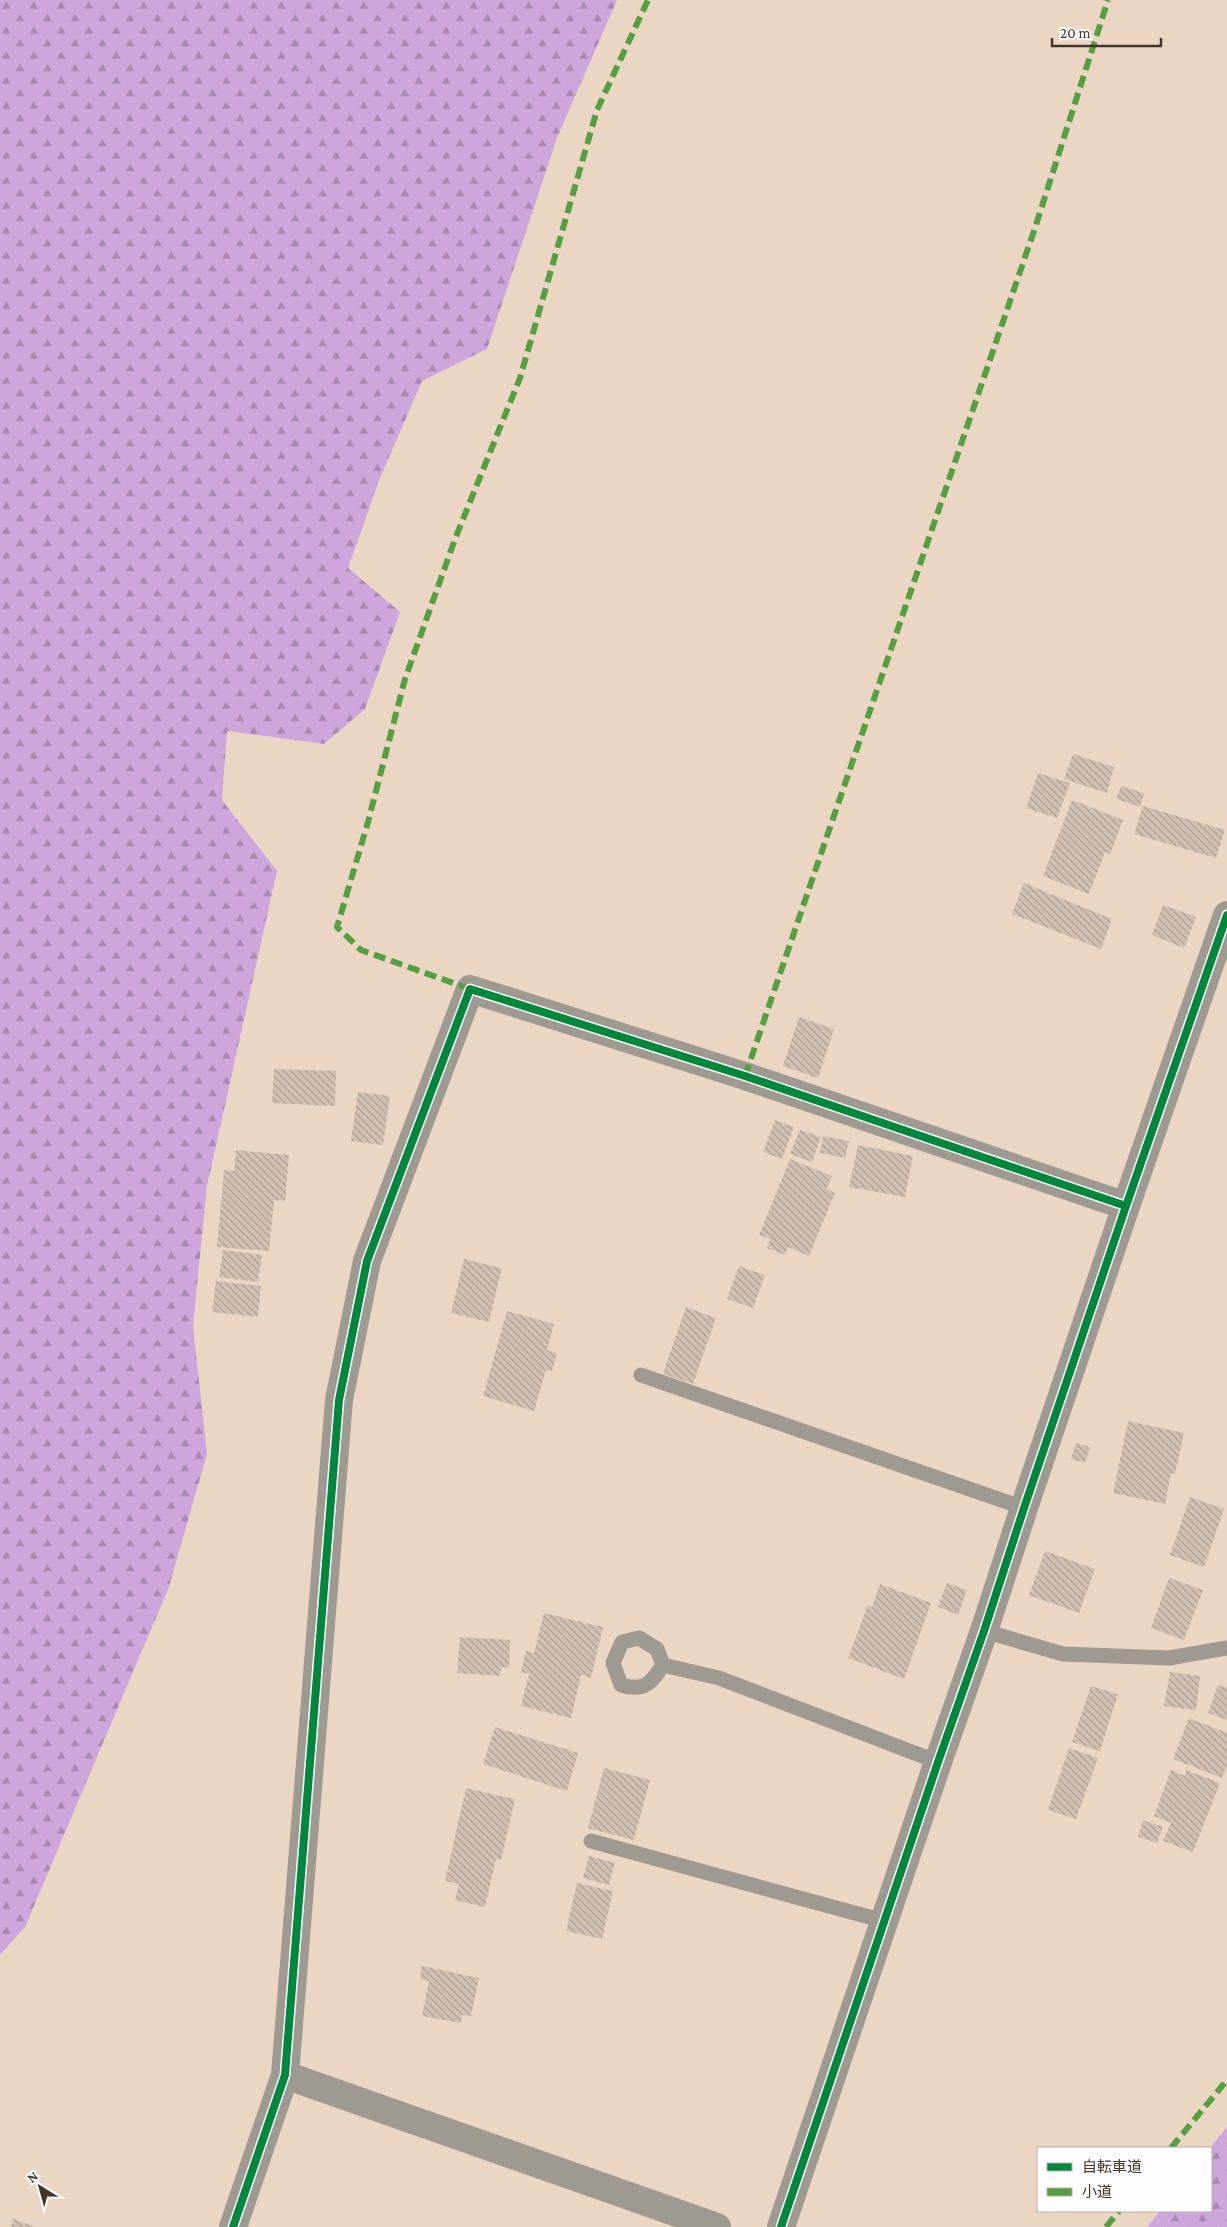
<svg xmlns="http://www.w3.org/2000/svg" width="1227" height="2227" viewBox="0 0 1227 2227" font-family="'Crimson Pro','Noto Sans JP',serif">
<defs>
<pattern id="forest-firs" width="22" height="20" patternUnits="userSpaceOnUse" patternTransform="scale(1.25)"><rect width="22" height="20" fill="#cda7dc"/><path d="M5 1l3.5 6h-7zM16 11l3.5 6h-7z" fill="#a889b2"/></pattern>
<pattern id="building-back-hatch" width="6" height="6" patternUnits="userSpaceOnUse" patternTransform="scale(1.25)"><rect width="6" height="6" fill="#d2c1b2"/><path d="M-1 5l2 2M0 0l6 6M5-1l2 2" fill="none" stroke="#ac9e91"/></pattern>
</defs>
<rect width="100%" height="100%" fill="#ebd6c3"/>
<path fill="url(#forest-firs)" d="M 0,0 L 617,0 L 557,138 L 487,349 L 422,381 L 380,478 L 348,568 L 400,612 L 365,709 L 324,744 L 227,731 L 222,800 L 277,871 L 207,1186 L 193,1326 L 207,1454 L 169,1587 L 25,1927 L 0,1955 Z
M 1227,2127 L 1227,2227 L 1147,2227 L 1160,2211 L 1211,2211 L 1210,2148 Z"/>
<path fill="url(#building-back-hatch)" d="M 1073,754 L 1114,767 L 1107,793 L 1064,779 Z
M 1038,773 L 1070,783 L 1057,818 L 1026,808 Z
M 1121,786 L 1144,793 L 1140,807 L 1116,799 Z
M 1072,800 L 1123,820 L 1110,854 L 1105,852 L 1089,894 L 1043,876 Z
M 1143,806 L 1225,830 L 1216,858 L 1134,834 Z
M 1024,883 L 1112,919 L 1101,949 L 1012,914 Z
M 1163,905 L 1196,917 L 1184,948 L 1152,935 Z
M 799,1017 L 834,1029 L 818,1078 L 783,1066 Z
M 274,1069 L 336,1071 L 335,1106 L 272,1103 Z
M 358,1092 L 390,1096 L 383,1145 L 351,1141 Z
M 775,1120 L 794,1127 L 782,1159 L 763,1152 Z
M 800,1130 L 821,1137 L 812,1162 L 790,1154 Z
M 823,1136 L 849,1141 L 845,1158 L 820,1153 Z
M 858,1145 L 913,1156 L 905,1197 L 849,1187 Z
M 236,1150 L 289,1155 L 285,1201 L 274,1200 L 269,1251 L 217,1247 L 224,1170 L 234,1171 Z
M 790,1159 L 832,1176 L 827,1189 L 835,1193 L 809,1256 L 788,1247 L 785,1255 L 767,1248 L 770,1239 L 759,1235 Z
M 223,1250 L 262,1255 L 258,1282 L 219,1277 Z
M 464,1259 L 502,1268 L 489,1322 L 451,1313 Z
M 739,1266 L 765,1275 L 753,1308 L 727,1299 Z
M 216,1281 L 261,1286 L 258,1317 L 212,1312 Z
M 686,1307 L 716,1318 L 693,1384 L 663,1374 Z
M 507,1311 L 554,1324 L 547,1350 L 557,1353 L 552,1371 L 546,1370 L 534,1411 L 483,1396 Z
M 1128,1421 L 1184,1433 L 1175,1474 L 1171,1473 L 1165,1504 L 1113,1493 Z
M 1076,1443 L 1090,1447 L 1085,1463 L 1071,1459 Z
M 1190,1497 L 1224,1509 L 1204,1567 L 1170,1555 Z
M 1045,1551 L 1095,1569 L 1079,1613 L 1029,1595 Z
M 1169,1578 L 1203,1590 L 1184,1640 L 1151,1628 Z
M 947,1583 L 967,1590 L 958,1615 L 938,1607 Z
M 880,1584 L 931,1603 L 904,1679 L 848,1658 L 868,1605 L 872,1607 Z
M 544,1613 L 603,1627 L 591,1678 L 581,1675 L 571,1718 L 521,1706 L 529,1674 L 521,1672 L 526,1651 L 534,1653 Z
M 460,1637 L 510,1640 L 509,1668 L 501,1667 L 500,1676 L 457,1673 Z
M 1170,1672 L 1200,1676 L 1196,1710 L 1164,1706 Z
M 1218,1685 L 1227,1688 L 1227,1720 L 1208,1713 Z
M 1091,1686 L 1118,1694 L 1100,1751 L 1072,1742 Z
M 1189,1718 L 1227,1733 L 1227,1766 L 1222,1778 L 1173,1759 Z
M 495,1727 L 578,1753 L 567,1791 L 483,1764 Z
M 1069,1748 L 1098,1758 L 1076,1819 L 1048,1810 Z
M 604,1768 L 650,1780 L 634,1840 L 588,1828 Z
M 1171,1770 L 1185,1776 L 1186,1770 L 1220,1783 L 1193,1852 L 1163,1841 L 1171,1823 L 1154,1816 Z
M 466,1788 L 515,1799 L 501,1860 L 496,1859 L 485,1907 L 455,1900 L 459,1884 L 445,1881 Z
M 1143,1820 L 1163,1827 L 1157,1843 L 1138,1837 Z
M 589,1856 L 615,1863 L 609,1885 L 583,1878 Z
M 577,1883 L 613,1891 L 602,1939 L 566,1931 Z
M 422,1966 L 479,1978 L 471,2016 L 462,2015 L 461,2023 L 422,2016 L 429,1981 L 420,1979 Z
M 13,2219 L 36,2227 L 11,2227 Z"/>
<g fill="none" stroke-linecap="round" stroke-linejoin="round">
<path stroke="#9e9a91" stroke-width="15" d="M 641,1375 L 1024,1508
M 984,1631 L 1063,1654 L 1169,1658 L 1227,1648
M 639,1638 L 657,1649 L 663,1665 C 651,1683 645,1692 621,1685 L 613,1663 L 622,1642 Z
M 663,1665 L 719,1678 L 938,1762
M 591,1841 L 884,1921"/>
<path stroke="#9e9a91" stroke-width="28" d="M 285,2075 L 717,2227
M 233,2227 L 285,2075 L 339,1400 L 367,1261 L 470,989 L 745,1076 L 1126,1206
M 781,2227 L 938,1762 L 984,1631 L 1024,1508 L 1126,1206 L 1227,915"/>
<path stroke="#549f41" stroke-width="6" stroke-dasharray="12 6" stroke-linecap="butt" d="M 470,989 L 361,950 L 337,927 L 368,822 L 405,679 L 455,539 L 520,378 L 597,110 L 648,0
M 745,1076 L 1035,228 L 1108,0
M 1171,2148 L 1227,2080
M 1106,2227 L 1119,2211"/>
<defs>
<path id="cycleway" d="M 233,2227 L 285,2075 L 339,1400 L 367,1261 L 470,989 L 745,1076 L 1126,1206
M 781,2227 L 938,1762 L 984,1631 L 1024,1508 L 1126,1206 L 1227,915"/>
</defs>
<use href="#cycleway" stroke="#fefefe" stroke-width="11"/>
<use href="#cycleway" stroke="#00873e" stroke-width="8"/>
</g>
<rect x="1037" y="2147" width="175" height="65" fill="#fefefe" stroke="#b4aea8"/>
<rect x="1047" y="2163" width="25" height="8" fill="#00873e" stroke="#b4aea8"/>
<text x="1082" y="2172" font-size="15" fill="#443528">自転車道</text>
<rect x="1047" y="2188" width="25" height="8" fill="#549f41" stroke="#b4aea8"/>
<text x="1082" y="2197" font-size="15" fill="#443528">小道</text>
<g transform="translate(40 2187) rotate(323)" stroke="#fefefe" stroke-width="4" paint-order="stroke">
<path d="M0-4L9 19L0 12L-9 19Z" fill="#443528"/>
<text y="-8" font-size="14" font-weight="bold" text-anchor="middle" fill="#443528">N</text>
</g>
<path d="M1052 38v8h109v-8" fill="none" stroke="#443528" stroke-width="2.5"/>
<text x="1060" y="38" font-size="15" fill="#443528" stroke="#fefefe" stroke-width="4" paint-order="stroke">20 m</text>
</svg>
